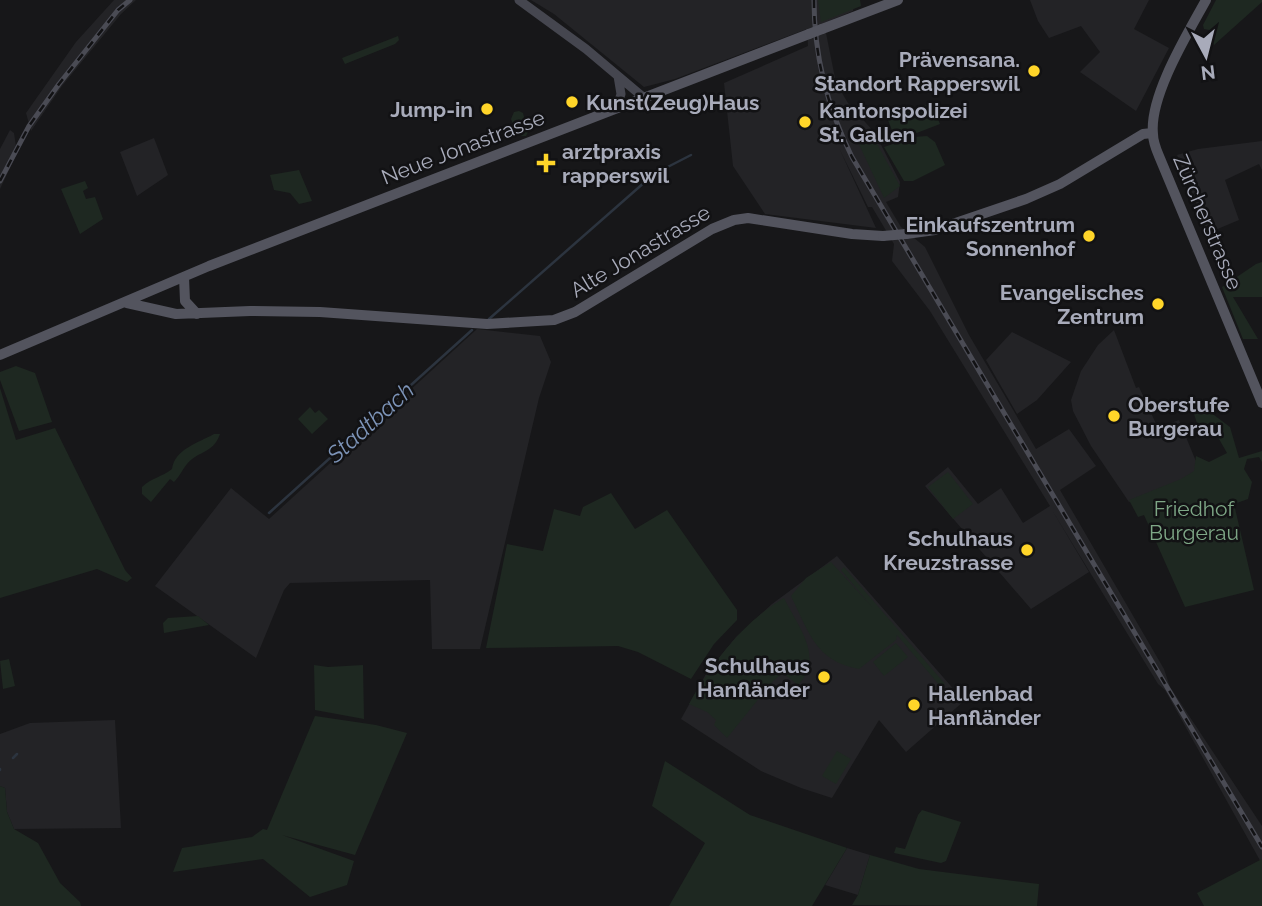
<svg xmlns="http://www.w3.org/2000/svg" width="1262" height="906" viewBox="0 0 1262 906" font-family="Raleway,sans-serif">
<rect width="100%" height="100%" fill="#171719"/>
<path fill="#232326" d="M 114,0 L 136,0 L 121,14 L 62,86 L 31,131 L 26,113 L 76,42 Z
M 531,0 L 855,0 L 853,11 L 824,23 L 836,83 L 848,103 L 875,133 L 900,182 L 898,197 L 886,202 L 901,227 L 925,247 L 969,335 L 1036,449 L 1069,429 L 1096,466 L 1060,490 L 1164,669 L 1170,687 L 1262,826 L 1262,864 L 1165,690 L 1158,684 L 1052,510 L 1089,572 L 1031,609 L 925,486 L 948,467 L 978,504 L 1001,488 L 1023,523 L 1050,506 L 930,311 L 892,261 L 894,244 L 872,207 L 868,207 L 839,148 L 876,228 L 765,214 L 733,166 L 724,83 L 808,46 L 807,29 L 675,79 L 644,87 L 554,14 Z
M 1030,0 L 1149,0 L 1134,29 L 1169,48 L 1136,111 L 1080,72 L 1100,52 L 1081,26 L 1049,38 L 1038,21 Z
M 10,130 L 14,133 L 17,153 L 0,189 L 0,149 Z
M 154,138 L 168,175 L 137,196 L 120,152 Z
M 1262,141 L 1262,170 L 1259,164 L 1225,180 L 1239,220 L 1208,233 L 1177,155 L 1198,149 Z
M 477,329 L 540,336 L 551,362 L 539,398 L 480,649 L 432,649 L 430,580 L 290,583 L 284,590 L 256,658 L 155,586 L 231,488 L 269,519 Z
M 1114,330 L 1136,388 L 1139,387 L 1158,428 L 1179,420 L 1202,476 L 1129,502 L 1091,446 L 1073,411 L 1071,400 L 1081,371 L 1098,345 Z
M 1012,332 L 1071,362 L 1037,400 L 1017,414 L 986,360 Z
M 837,556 L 964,701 L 906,752 L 879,720 L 832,798 L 801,788 L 761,771 L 681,719 L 706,674 L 736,637 L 772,604 Z
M 115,720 L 121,828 L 14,829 L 7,812 L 5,788 L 0,786 L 0,734 L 30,723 Z
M 847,848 L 870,855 L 858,895 L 825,885 Z"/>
<path fill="#1e2821" d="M 818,0 L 860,0 L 861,6 L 821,22 Z
M 1216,0 L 1262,0 L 1262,2 L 1214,45 L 1210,39 L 1215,31 L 1204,29 L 1203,25 Z
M 398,36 L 399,40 L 395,44 L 345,64 L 342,58 Z
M 931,103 L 940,124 L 896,141 L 888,120 Z
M 519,111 L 523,113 L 528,132 L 526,136 L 517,136 L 511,119 L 514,112 Z
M 870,131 L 900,186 L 884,198 L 856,138 Z
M 927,136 L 935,142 L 945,165 L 913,181 L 904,181 L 884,147 L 914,137 Z
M 299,170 L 312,201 L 299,204 L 290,193 L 274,190 L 270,175 Z
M 85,181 L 88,188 L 83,191 L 86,199 L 95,197 L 103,219 L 80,234 L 61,189 Z
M 1262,262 L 1262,297 L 1233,297 L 1258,339 L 1243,339 L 1222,287 L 1256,264 Z
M 16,366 L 35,373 L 52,422 L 19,431 L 0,380 L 0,372 Z
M 0,388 L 16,440 L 55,428 L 125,570 L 132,578 L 127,582 L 97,569 L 0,598 Z
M 310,407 L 315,413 L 319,410 L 328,419 L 312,434 L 298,419 Z
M 1210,412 L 1230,427 L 1239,458 L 1262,451 L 1262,462 L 1259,457 L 1247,459 L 1244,469 L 1252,482 L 1248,499 L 1234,504 L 1254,590 L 1185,607 L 1144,515 L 1138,517 L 1129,500 L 1181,479 L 1194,471 L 1196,456 L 1209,462 L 1227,453 L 1215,432 L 1197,423 L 1194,414 Z
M 214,434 L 220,434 C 213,454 199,450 187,464 C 182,470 180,476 174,482 L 170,479 L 151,502 L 142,494 L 142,487 C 151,478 162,477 172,469 C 175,449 198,443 214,434 Z
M 948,472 L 973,504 L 953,519 L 928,487 Z
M 611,493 L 635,529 L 667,510 L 737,610 L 737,620 L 714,644 L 691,679 L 638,652 L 618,646 L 486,648 L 507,544 L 543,551 L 554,509 L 580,516 L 583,507 Z
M 831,562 L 872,607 L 841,570 L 844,567 L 945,684 L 941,687 L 897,635 L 896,640 L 859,669 C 815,661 809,632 791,596 L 806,578 Z
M 784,598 C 798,627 825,657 798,685 L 783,673 L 773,681 L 727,738 L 714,725 L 716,720 L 707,712 L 689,704 C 711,664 744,621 784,598 Z
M 198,616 L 209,625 L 164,633 L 163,623 L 168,618 Z
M 896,643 L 908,657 L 884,676 L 873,662 Z
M 9,659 L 15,686 L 3,689 L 0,661 Z
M 314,665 L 328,667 L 363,665 L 364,719 L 315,710 Z
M 315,716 L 376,725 L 407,733 L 355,855 L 282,835 L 354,861 L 347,885 L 310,897 L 263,859 L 173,872 L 182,848 L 252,837 L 263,829 L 267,830 Z
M 837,751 L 851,759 L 836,784 L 822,776 Z
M 665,761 L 750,815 L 847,848 L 812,906 L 669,906 L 705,843 L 652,806 Z
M 0,786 L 5,788 L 7,812 L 14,829 L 38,843 L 60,883 L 80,902 L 81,906 L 0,906 Z
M 922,810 L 961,822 L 946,861 L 941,863 L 894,853 L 896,847 L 905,849 L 918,815 Z
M 870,855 L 919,869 L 1039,884 L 1037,906 L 852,905 L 858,895 Z
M 1262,859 L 1262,906 L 1204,906 L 1197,893 Z"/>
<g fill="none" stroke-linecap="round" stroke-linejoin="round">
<path stroke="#2c343f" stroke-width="2.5" d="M 489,319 L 654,174 L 691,155
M 269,513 L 472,330
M 13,758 L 17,754
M 0,770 L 0,769"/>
<path stroke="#45464f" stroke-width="9" d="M 519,0 L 586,49 L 643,97
M 617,107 L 621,94 L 618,76"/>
<path stroke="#53545e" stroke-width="10" d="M 1206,0 C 1188,33 1149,96 1153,134 C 1153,142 1156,149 1159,156 L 1262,403
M 822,29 L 898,0
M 906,234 L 935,230 L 1026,199 L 1060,184 L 1143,134 L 1152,133
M 184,277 L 185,301 L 197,314
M 127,303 L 176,314 L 250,311 L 320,312 L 487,324 L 554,320 L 575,312 L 712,229 L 734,220 L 748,218 L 852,234 L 883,236
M 0,355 L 209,266 L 809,34"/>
<defs>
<path id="rail" d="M 814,0 C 814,56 827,107 852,157 L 1262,847
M 0,181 L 29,126 L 59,84 L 118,10 L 130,0"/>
</defs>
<use href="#rail" stroke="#4a4b54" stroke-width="5"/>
<use href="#rail" stroke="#121214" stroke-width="2.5" stroke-dasharray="8" stroke-linecap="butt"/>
<path stroke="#53545e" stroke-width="10" d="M 809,34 L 822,29
M 883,236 L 906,234"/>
</g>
<g fill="#ffd529" stroke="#121214" stroke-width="2.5">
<circle cx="1034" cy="71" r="7"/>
<circle cx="572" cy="102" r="7"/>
<circle cx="487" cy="109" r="7"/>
<circle cx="805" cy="122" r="7"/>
<path d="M542.5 152.5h7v7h7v7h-7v7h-7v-7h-7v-7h7z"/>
<circle cx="1089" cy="236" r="7"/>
<circle cx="1158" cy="304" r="7"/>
<circle cx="1114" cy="416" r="7"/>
<circle cx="1027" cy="550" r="7"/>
<circle cx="824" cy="677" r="7"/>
<circle cx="914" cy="705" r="7"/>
</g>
<g text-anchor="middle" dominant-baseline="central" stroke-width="5" stroke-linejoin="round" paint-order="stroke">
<g font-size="21" font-weight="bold" fill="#a8abba" stroke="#121214" text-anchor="end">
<text x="1020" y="59">Prävensana.<tspan x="1020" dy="24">Standort Rapperswil</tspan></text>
<text x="586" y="102" text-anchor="start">Kunst(Zeug)Haus</text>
<text x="473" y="109">Jump-in</text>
<text x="819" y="110" text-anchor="start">Kantonspolizei<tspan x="819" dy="24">St. Gallen</tspan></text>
<text x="562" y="151" text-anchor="start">arztpraxis<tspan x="562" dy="24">rapperswil</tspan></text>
<text x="1075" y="224">Einkaufszentrum<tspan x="1075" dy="24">Sonnenhof</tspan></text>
<text x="1144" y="292">Evangelisches<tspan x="1144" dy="24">Zentrum</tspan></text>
<text x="1128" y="404" text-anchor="start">Oberstufe<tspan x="1128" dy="24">Burgerau</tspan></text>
<text x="1013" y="538">Schulhaus<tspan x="1013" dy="24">Kreuzstrasse</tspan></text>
<text x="810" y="665">Schulhaus<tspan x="810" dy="24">Hanfländer</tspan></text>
<text x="928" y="693" text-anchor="start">Hallenbad<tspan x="928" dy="24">Hanfländer</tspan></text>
</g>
<g font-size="21" fill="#a8abba" stroke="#121214">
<text transform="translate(463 147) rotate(-21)">Neue Jonastrasse</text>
<text transform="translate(1208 222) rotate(67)">Zürcherstrasse</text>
<text transform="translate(640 251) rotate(-31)">Alte Jonastrasse</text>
</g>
<g font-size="21" fill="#7ea786" stroke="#121214">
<text x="1194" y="508">Friedhof<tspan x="1194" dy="24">Burgerau</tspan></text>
</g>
<g font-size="23" font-style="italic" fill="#7d94b8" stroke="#121214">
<text transform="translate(370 422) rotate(-42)">Stadtbach</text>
</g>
</g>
<g transform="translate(1206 56) rotate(173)" stroke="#121214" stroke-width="5" paint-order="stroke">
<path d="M0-5L12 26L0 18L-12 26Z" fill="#a8abba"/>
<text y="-10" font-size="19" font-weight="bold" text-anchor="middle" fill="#a8abba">N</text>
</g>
</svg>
